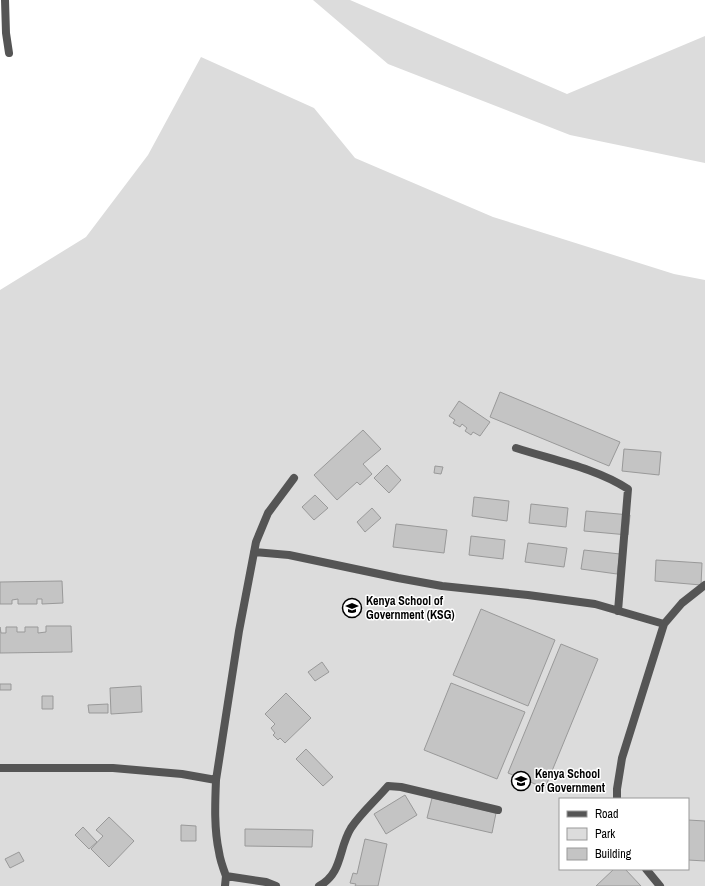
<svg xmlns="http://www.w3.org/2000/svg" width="705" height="886" viewBox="0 0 705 886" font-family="'Archivo Narrow',sans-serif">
<rect width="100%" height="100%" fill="#fff"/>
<path fill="#dcdcdc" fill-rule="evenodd" d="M 313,0 L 350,0 L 567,94 L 705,36 L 705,163 L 570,135 L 388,64 Z
M 201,57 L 314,108 L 355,158 L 493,217 L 674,274 L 705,280 L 705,886 L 0,886 L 0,290 L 86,237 L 148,155 ZM 560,799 L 688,799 L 688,869 L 560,869 Z"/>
<path fill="#c4c4c4" stroke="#999" d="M 500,392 L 620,442 L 609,466 L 490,417 Z
M 459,401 L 490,422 L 480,436 L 473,432 L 471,435 L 465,431 L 467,428 L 462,424 L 460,427 L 453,423 L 455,420 L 449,416 Z
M 363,430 L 381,449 L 363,464 L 372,474 L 360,485 L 357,482 L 337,500 L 314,475 Z
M 624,449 L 661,452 L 659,475 L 622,471 Z
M 387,465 L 401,480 L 389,493 L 374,478 Z
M 435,466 L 443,467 L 441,474 L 434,473 Z
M 315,495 L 328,508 L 314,520 L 302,507 Z
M 474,497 L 509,501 L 507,521 L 472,516 Z
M 531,504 L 568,508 L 566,527 L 529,523 Z
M 372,508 L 381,518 L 365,532 L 357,522 Z
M 586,511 L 630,515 L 628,535 L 584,531 Z
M 396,524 L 447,530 L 444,553 L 393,547 Z
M 471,536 L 505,540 L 503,559 L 469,555 Z
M 528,543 L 567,548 L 564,567 L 525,562 Z
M 584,550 L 620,554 L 617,574 L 581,569 Z
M 656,560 L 702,563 L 701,585 L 655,581 Z
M 62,581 L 63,603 L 42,604 L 42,599 L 37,599 L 37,604 L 18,604 L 18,599 L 12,600 L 12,604 L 0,604 L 0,582 Z
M 481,609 L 555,640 L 528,706 L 453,675 Z
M 46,626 L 71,626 L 72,652 L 0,653 L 0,627 L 1,633 L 6,633 L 6,627 L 17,627 L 17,632 L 25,632 L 25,627 L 38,627 L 38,633 L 46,632 Z
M 561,644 L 598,659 L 545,788 L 508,773 Z
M 322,662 L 329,672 L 315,681 L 308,672 Z
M 451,683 L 525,712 L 497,779 L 424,750 Z
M 0,684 L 11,684 L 11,690 L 0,690 Z
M 141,686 L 142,712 L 111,714 L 110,688 Z
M 286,693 L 311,718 L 285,743 L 280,738 L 278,740 L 273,735 L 275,733 L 271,728 L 275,724 L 265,714 Z
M 42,696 L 53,696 L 53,709 L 42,709 Z
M 108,704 L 108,713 L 89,713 L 88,705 Z
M 306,749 L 333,777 L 323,786 L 296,759 Z
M 405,795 L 417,815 L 386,834 L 374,814 Z
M 432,798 L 496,813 L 492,833 L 427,818 Z
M 109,817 L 134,841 L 109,867 L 91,849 L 103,836 L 96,830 Z
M 688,820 L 705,821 L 705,861 L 688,860 Z
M 181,825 L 196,826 L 196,841 L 181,841 Z
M 83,827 L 97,842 L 89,849 L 75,835 Z
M 245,829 L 313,830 L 312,847 L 245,846 Z
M 365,839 L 387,844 L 378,886 L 355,886 L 356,884 L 350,883 L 353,873 L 357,874 Z
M 19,852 L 24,861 L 10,868 L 5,859 Z
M 614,869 L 625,869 L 641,886 L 596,886 Z"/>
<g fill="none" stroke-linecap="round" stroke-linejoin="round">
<path stroke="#555" stroke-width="8" d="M 516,448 C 553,460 596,468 628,489 L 618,611
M 254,552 L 289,555 L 398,578 L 442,586 L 528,595 L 595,604 L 664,624
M 0,768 L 113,768 L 182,774 L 216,780 L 239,631 L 256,542 L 268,513 L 294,478
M 216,780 C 215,804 214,829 219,852 C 220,860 223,868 226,876
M 617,799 L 617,789 L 622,758 L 664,624 L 682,603 L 705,585
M 646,869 L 660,886
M 225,886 L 226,876 L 266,882 L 276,886
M 319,886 C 343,873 338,849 351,828 C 361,813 376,800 388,786 L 401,787 L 498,810"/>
<path stroke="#555" stroke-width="8" d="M 5,0 L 6,33 L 9,53"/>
</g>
<defs>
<symbol id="university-ring" viewBox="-11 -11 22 22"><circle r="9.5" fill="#fff" stroke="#000" stroke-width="1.5"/><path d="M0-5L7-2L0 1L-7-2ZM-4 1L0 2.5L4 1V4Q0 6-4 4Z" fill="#000"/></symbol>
</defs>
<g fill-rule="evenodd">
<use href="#university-ring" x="341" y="597" width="22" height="22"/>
<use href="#university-ring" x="510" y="770" width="22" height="22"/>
</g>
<g text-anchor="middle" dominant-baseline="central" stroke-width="3" stroke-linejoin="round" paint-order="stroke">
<g font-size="12" font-weight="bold" fill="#000" stroke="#fff" text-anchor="start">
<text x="366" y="601">Kenya School of<tspan x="366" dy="14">Government (KSG)</tspan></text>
<text x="535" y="774">Kenya School<tspan x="535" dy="14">of Government</tspan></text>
</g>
</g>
<rect x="559" y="798" width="130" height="72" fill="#ffffff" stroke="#999999"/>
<rect x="567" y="811" width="20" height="6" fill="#555555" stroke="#999999"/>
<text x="595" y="818" font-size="12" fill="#000000">Road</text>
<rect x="567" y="828" width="20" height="12" fill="#dcdcdc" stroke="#999999"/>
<text x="595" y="838" font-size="12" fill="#000000">Park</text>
<rect x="567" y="848" width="20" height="12" fill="#c4c4c4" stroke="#999999"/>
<text x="595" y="858" font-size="12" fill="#000000">Building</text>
</svg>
